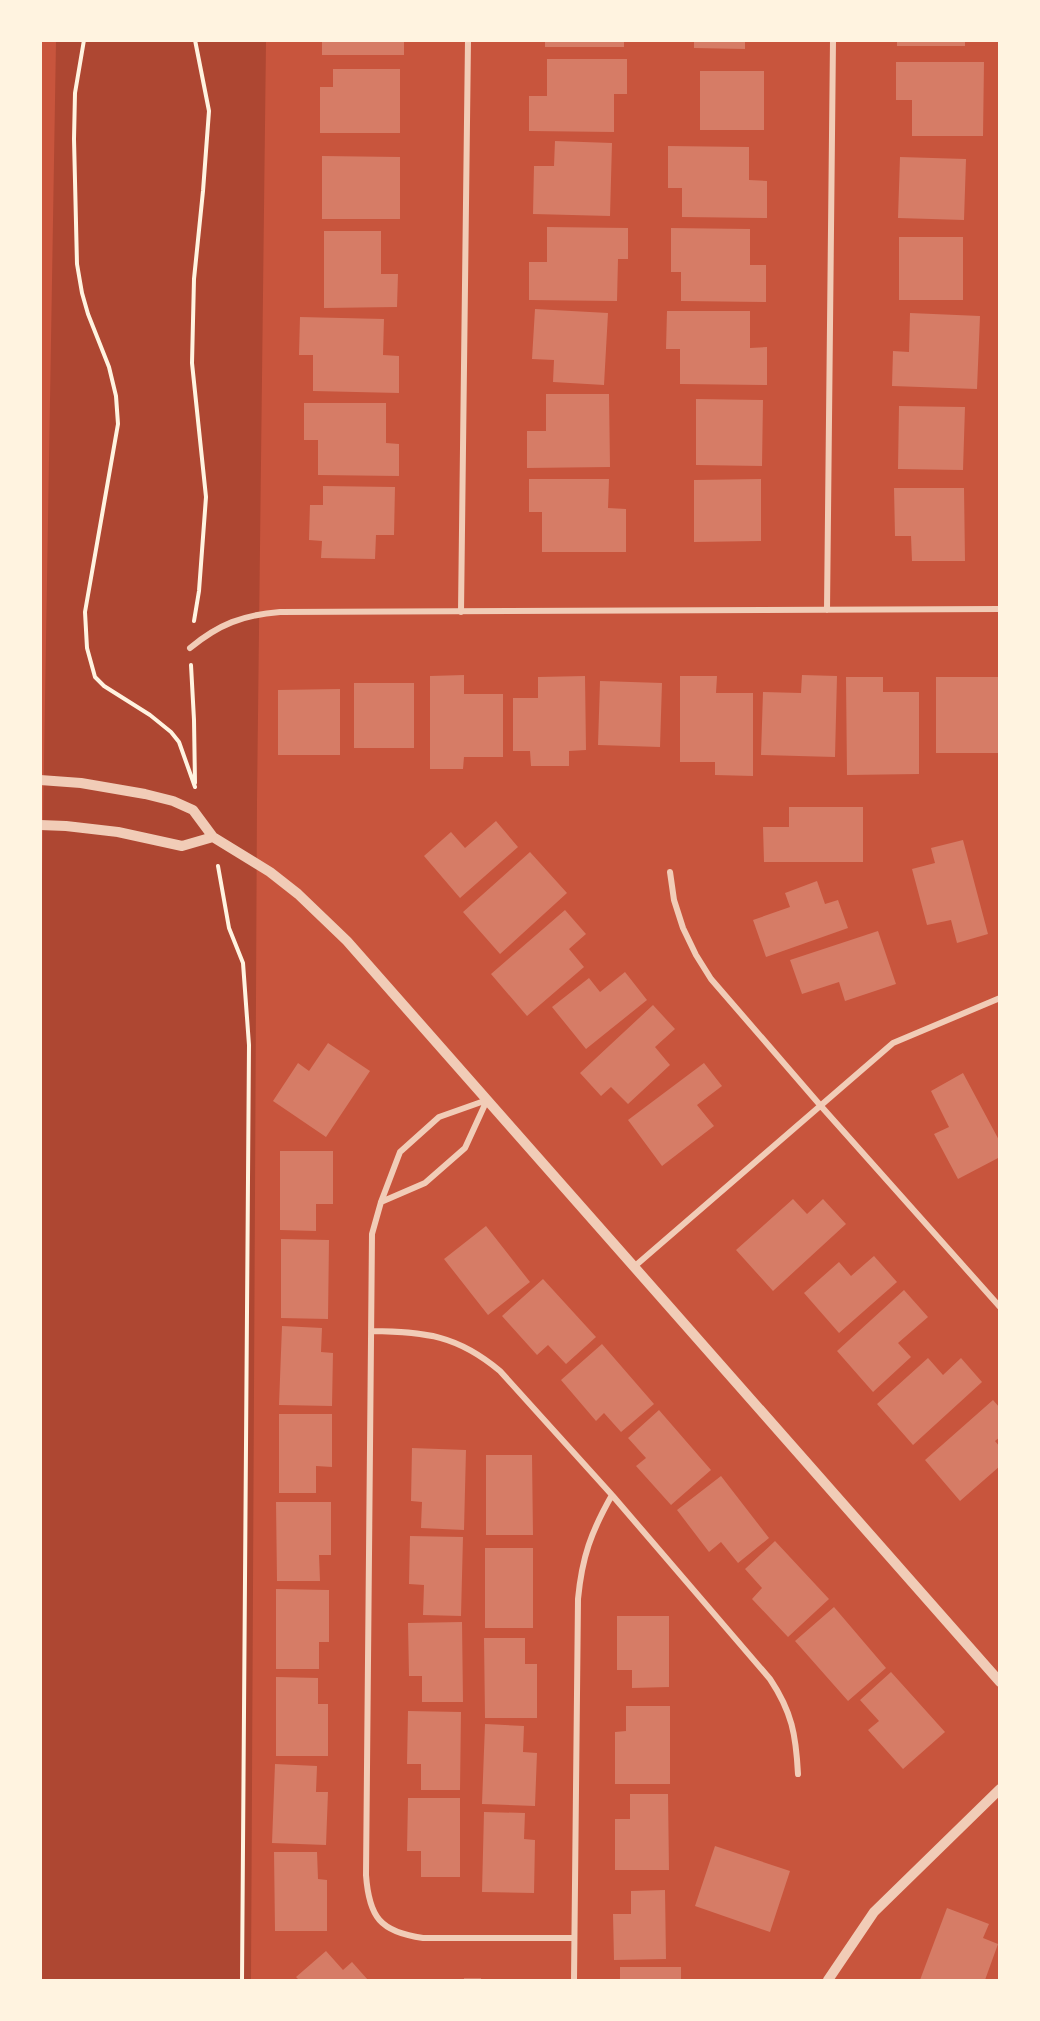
<svg xmlns="http://www.w3.org/2000/svg" width="1040" height="2021" viewBox="0 0 1040 2021" font-family="Signika,sans-serif">
<rect width="100%" height="100%" fill="#c8553d"/>
<path fill="#ae4732" d="M 56,41 L 266,41 L 257,800 L 251,1980 L 41,1980 L 41,941 Z"/>
<path fill="#d67c66" d="M 322,40 L 404,40 L 404,55 L 322,55 Z
M 545,40 L 624,40 L 624,47 L 545,47 Z
M 694,40 L 745,40 L 745,49 L 694,48 Z
M 897,40 L 965,40 L 965,46 L 897,46 Z
M 547,59 L 627,59 L 627,94 L 614,94 L 614,132 L 529,131 L 529,96 L 547,96 Z
M 896,62 L 984,62 L 983,136 L 912,136 L 912,100 L 896,100 Z
M 333,69 L 400,69 L 400,133 L 320,133 L 320,87 L 333,87 Z
M 700,71 L 764,71 L 764,130 L 700,130 Z
M 555,141 L 612,143 L 610,216 L 533,214 L 534,166 L 554,166 Z
M 668,146 L 749,147 L 749,180 L 767,181 L 767,218 L 682,217 L 682,188 L 668,188 Z
M 322,156 L 400,157 L 400,219 L 322,219 Z
M 900,157 L 966,159 L 964,220 L 898,218 Z
M 547,227 L 628,228 L 628,259 L 618,259 L 617,301 L 529,300 L 529,262 L 547,262 Z
M 671,228 L 750,229 L 750,265 L 766,265 L 766,302 L 681,301 L 681,272 L 671,272 Z
M 324,231 L 381,231 L 381,274 L 398,274 L 397,307 L 324,308 Z
M 899,237 L 963,237 L 963,300 L 899,300 Z
M 535,309 L 608,313 L 604,385 L 553,382 L 554,360 L 532,359 Z
M 667,311 L 750,311 L 750,348 L 767,347 L 767,385 L 680,384 L 680,349 L 666,349 Z
M 910,313 L 980,316 L 977,389 L 892,386 L 893,351 L 909,352 Z
M 300,317 L 384,319 L 383,355 L 399,356 L 399,393 L 313,391 L 313,355 L 299,355 Z
M 546,394 L 609,394 L 610,467 L 527,468 L 527,431 L 546,431 Z
M 696,399 L 763,400 L 762,466 L 696,465 Z
M 304,403 L 386,403 L 386,443 L 399,444 L 399,476 L 318,475 L 318,440 L 304,440 Z
M 899,406 L 965,407 L 963,470 L 898,469 Z
M 529,479 L 609,479 L 608,508 L 626,509 L 626,552 L 542,552 L 542,512 L 529,512 Z
M 761,479 L 761,541 L 694,542 L 694,480 Z
M 323,486 L 395,487 L 394,535 L 376,535 L 375,559 L 321,558 L 322,541 L 309,540 L 310,505 L 323,505 Z
M 894,488 L 964,488 L 965,561 L 912,561 L 911,536 L 895,536 Z
M 464,675 L 464,694 L 503,694 L 503,757 L 464,757 L 463,769 L 430,769 L 430,676 Z
M 802,675 L 837,676 L 835,757 L 761,755 L 763,692 L 801,693 Z
M 585,676 L 586,750 L 569,751 L 569,766 L 531,766 L 530,751 L 513,751 L 513,698 L 538,698 L 538,677 Z
M 680,676 L 717,676 L 716,693 L 753,693 L 753,776 L 715,775 L 715,762 L 680,762 Z
M 846,677 L 883,677 L 883,692 L 919,692 L 919,774 L 847,775 Z
M 936,677 L 999,677 L 999,753 L 936,753 Z
M 600,681 L 662,683 L 660,747 L 598,745 Z
M 354,683 L 414,683 L 414,748 L 354,748 Z
M 340,689 L 340,755 L 278,755 L 278,690 Z
M 789,807 L 863,807 L 863,862 L 764,862 L 763,827 L 789,827 Z
M 496,821 L 518,847 L 460,898 L 424,856 L 451,832 L 465,848 Z
M 963,840 L 988,934 L 957,943 L 951,920 L 927,925 L 912,869 L 935,863 L 931,848 Z
M 530,852 L 567,893 L 500,954 L 463,912 Z
M 817,881 L 825,904 L 838,900 L 848,928 L 766,957 L 753,920 L 790,907 L 785,893 Z
M 565,910 L 586,934 L 569,949 L 584,967 L 527,1016 L 491,974 Z
M 878,931 L 896,984 L 845,1001 L 839,982 L 802,994 L 790,960 Z
M 625,972 L 647,1000 L 586,1049 L 552,1007 L 589,978 L 600,992 Z
M 653,1005 L 675,1029 L 655,1047 L 670,1065 L 628,1104 L 611,1087 L 601,1096 L 580,1073 Z
M 328,1043 L 370,1071 L 326,1137 L 273,1101 L 298,1063 L 309,1071 Z
M 704,1063 L 722,1086 L 697,1105 L 714,1126 L 662,1166 L 628,1120 Z
M 963,1073 L 1000,1142 L 1000,1157 L 958,1179 L 934,1134 L 949,1127 L 931,1091 Z
M 280,1151 L 333,1151 L 333,1204 L 316,1204 L 316,1231 L 280,1230 Z
M 793,1199 L 807,1214 L 823,1199 L 846,1224 L 773,1291 L 736,1250 Z
M 486,1226 L 530,1282 L 488,1315 L 444,1259 Z
M 281,1239 L 329,1240 L 328,1319 L 281,1318 Z
M 874,1256 L 897,1282 L 839,1333 L 804,1293 L 839,1262 L 851,1276 Z
M 543,1279 L 596,1337 L 566,1364 L 548,1345 L 537,1355 L 502,1316 Z
M 904,1290 L 928,1317 L 898,1343 L 911,1357 L 873,1392 L 837,1351 Z
M 282,1326 L 322,1328 L 321,1352 L 333,1353 L 332,1406 L 279,1405 Z
M 602,1344 L 654,1404 L 621,1432 L 604,1413 L 596,1421 L 561,1380 Z
M 928,1358 L 943,1375 L 961,1358 L 982,1382 L 913,1445 L 877,1404 Z
M 993,1400 L 1000,1408 L 1000,1437 L 995,1441 L 1000,1447 L 1000,1466 L 960,1501 L 925,1460 Z
M 659,1410 L 711,1470 L 671,1505 L 636,1466 L 646,1458 L 628,1438 Z
M 279,1414 L 332,1414 L 332,1467 L 316,1466 L 316,1493 L 279,1493 Z
M 412,1448 L 466,1450 L 464,1530 L 421,1528 L 422,1502 L 411,1501 Z
M 486,1455 L 532,1455 L 533,1535 L 486,1535 Z
M 721,1476 L 769,1538 L 738,1563 L 721,1542 L 709,1552 L 677,1510 Z
M 276,1502 L 331,1502 L 331,1555 L 319,1555 L 320,1581 L 277,1581 Z
M 410,1536 L 463,1537 L 461,1616 L 423,1615 L 424,1585 L 409,1584 Z
M 775,1541 L 829,1599 L 788,1637 L 752,1599 L 762,1588 L 745,1569 Z
M 485,1548 L 533,1548 L 533,1628 L 485,1628 Z
M 276,1589 L 329,1590 L 329,1642 L 319,1642 L 319,1669 L 276,1669 Z
M 834,1607 L 886,1668 L 848,1701 L 795,1641 Z
M 617,1616 L 669,1616 L 669,1687 L 632,1688 L 632,1670 L 617,1670 Z
M 462,1622 L 463,1702 L 422,1702 L 422,1676 L 409,1676 L 408,1623 Z
M 484,1638 L 525,1638 L 525,1664 L 537,1664 L 537,1718 L 485,1718 Z
M 891,1672 L 945,1732 L 903,1769 L 868,1730 L 879,1721 L 860,1700 Z
M 276,1677 L 318,1678 L 318,1704 L 328,1704 L 328,1756 L 276,1756 Z
M 626,1706 L 670,1706 L 670,1784 L 615,1784 L 615,1732 L 626,1731 Z
M 408,1711 L 461,1712 L 460,1790 L 421,1790 L 421,1764 L 407,1764 Z
M 485,1724 L 524,1726 L 523,1752 L 537,1753 L 535,1806 L 482,1804 Z
M 275,1764 L 317,1766 L 316,1792 L 328,1792 L 326,1845 L 272,1843 Z
M 630,1794 L 668,1794 L 669,1870 L 615,1870 L 615,1819 L 630,1819 Z
M 408,1798 L 460,1798 L 460,1877 L 421,1877 L 421,1851 L 407,1851 Z
M 484,1812 L 525,1813 L 524,1839 L 535,1840 L 534,1893 L 482,1892 Z
M 715,1846 L 790,1871 L 770,1932 L 695,1906 Z
M 274,1852 L 317,1852 L 318,1879 L 327,1880 L 327,1931 L 275,1931 Z
M 665,1890 L 666,1959 L 614,1960 L 613,1914 L 631,1914 L 631,1891 Z
M 947,1908 L 989,1924 L 983,1938 L 998,1944 L 985,1980 L 920,1980 Z
M 326,1951 L 343,1970 L 352,1962 L 368,1980 L 299,1980 L 296,1977 Z
M 620,1967 L 681,1967 L 681,1980 L 620,1980 Z
M 464,1978 L 481,1978 L 481,1980 L 464,1980 Z"/>
<g fill="none" stroke-linecap="round" stroke-linejoin="round">
<path stroke="#fff3e0" stroke-width="4" d="M 84,40 L 75,93 L 74,139 L 77,264 L 82,293 L 88,314 L 109,367 L 116,396 L 118,424 L 85,612 L 87,648 L 95,677 L 104,686 L 150,715 L 171,732 L 179,742 L 195,787
M 194,621 L 199,591 L 206,497 L 192,363 L 194,279 L 203,191 L 209,111 L 195,40
M 191,665 L 194,720 L 195,783
M 218,866 L 229,928 L 243,963 L 249,1045 L 242,1980"/>
<path stroke="#f1ccb7" stroke-width="6" d="M 827,610 L 833,40
M 461,612 L 468,40
M 190,648 C 219,624 243,615 280,612 L 1000,609
M 670,872 L 674,900 L 683,928 L 696,955 L 711,979 L 820,1105 L 1000,1307
M 487,1100 L 439,1117 L 400,1152 L 381,1202 L 372,1234 L 366,1875 C 369,1917 380,1932 423,1938 L 574,1938
M 381,1202 L 425,1183 L 465,1148 L 487,1100
M 635,1266 L 893,1043 L 1000,998
M 371,1331 C 426,1332 457,1335 500,1371 L 612,1495 L 770,1679 C 792,1712 796,1735 798,1774
M 574,1980 L 578,1599 C 582,1557 591,1532 612,1495"/>
<path stroke="#f1ccb7" stroke-width="10" d="M 40,780 L 81,783 L 145,794 L 173,801 L 193,810 L 213,837 L 270,872 L 298,894 L 347,941 L 1000,1682
M 40,825 L 66,826 L 118,832 L 182,846 L 213,837
M 828,1980 L 874,1912 L 1000,1789"/>
</g>
<rect width="1040" height="2021" fill="none" stroke="#fff3e0" stroke-width="84"/>
</svg>
